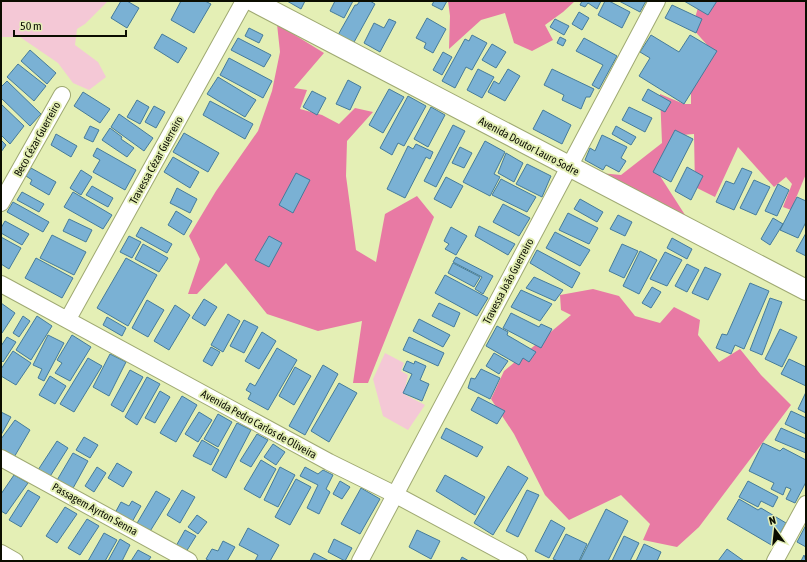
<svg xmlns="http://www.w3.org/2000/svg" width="807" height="562" viewBox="0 0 807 562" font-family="'Asap Condensed',sans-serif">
<rect width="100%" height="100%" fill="#e4efb5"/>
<path fill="#f4c8d6" d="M 1,1 L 108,1 L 85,24 L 77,29 L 75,45 L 98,62 L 106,77 L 89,90 L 73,83 L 58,63 L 20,37 L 1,37 Z
M 385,353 L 404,363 L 401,371 L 408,375 L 404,394 L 425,405 L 408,430 L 383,416 L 373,379 Z"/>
<path fill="#e87aa4" d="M 448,1 L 575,1 L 563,12 L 545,25 L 553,40 L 532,51 L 514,43 L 505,13 L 481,20 L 449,49 L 450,16 Z
M 700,1 L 806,1 L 806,174 L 791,210 L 783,207 L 792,184 L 786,177 L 774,187 L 738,147 L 715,197 L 695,187 L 694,134 L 682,135 L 660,176 L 687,218 L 600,173 L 621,175 L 662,143 L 660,94 L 684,104 L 691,104 L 691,63 L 709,47 L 692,28 Z
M 277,24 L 324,53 L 294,88 L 307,90 L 300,109 L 322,115 L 339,124 L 355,108 L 373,112 L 347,141 L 346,176 L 356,250 L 376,262 L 385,214 L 417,196 L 434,217 L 368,383 L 353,383 L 362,321 L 318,331 L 267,314 L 226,263 L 197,294 L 188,294 L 200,259 L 189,236 L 216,191 L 258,131 L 272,91 L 280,52 Z
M 593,289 L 619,296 L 635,316 L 660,323 L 674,307 L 700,320 L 698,335 L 719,362 L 740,349 L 761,375 L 791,405 L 699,527 L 677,547 L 643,540 L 650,524 L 621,495 L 569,520 L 545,495 L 514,434 L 491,399 L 504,371 L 571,315 L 561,310 L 560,295 Z"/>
<path fill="#7ab1d4" stroke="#457b9b" d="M 121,1 L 127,1 L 139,8 L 127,28 L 111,18 Z
M 181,1 L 205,1 L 211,4 L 194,33 L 171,20 Z
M 287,1 L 305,1 L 301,9 Z
M 335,1 L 353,1 L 344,18 L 330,11 Z
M 360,1 L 370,1 L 375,4 L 353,44 L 338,35 L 355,5 L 357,5 Z
M 434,1 L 447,1 L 442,10 L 432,5 Z
M 582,1 L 601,1 L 597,9 L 588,3 L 585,7 L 580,5 Z
M 605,1 L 609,1 L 630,12 L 622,28 L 598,15 Z
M 619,1 L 646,1 L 640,12 Z
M 684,1 L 717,1 L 708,15 Z
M 672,5 L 702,19 L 696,33 L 665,18 Z
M 579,12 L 589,18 L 582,30 L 572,24 Z
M 427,18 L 446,29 L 433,53 L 424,48 L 426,43 L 416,38 Z
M 389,19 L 396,22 L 380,52 L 364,43 L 374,23 L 384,28 Z
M 555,19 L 569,26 L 564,35 L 550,27 Z
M 249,28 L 263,35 L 259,43 L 245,36 Z
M 162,34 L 187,48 L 178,63 L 154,48 Z
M 472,35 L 487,43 L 472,70 L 466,67 L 455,88 L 442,81 L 465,39 L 469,41 Z
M 651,35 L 679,52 L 690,35 L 717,51 L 684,104 L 639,76 L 650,58 L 640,52 Z
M 560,37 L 566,40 L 563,46 L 557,43 Z
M 238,38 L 271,55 L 264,67 L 231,50 Z
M 584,38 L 617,56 L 599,89 L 592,85 L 603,65 L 576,51 Z
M 492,44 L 506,52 L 496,68 L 482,60 Z
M 30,50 L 56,73 L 47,84 L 21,61 Z
M 443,52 L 452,57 L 442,75 L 433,70 Z
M 229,58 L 272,81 L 263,98 L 220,75 Z
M 18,64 L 46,86 L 34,101 L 7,77 Z
M 478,69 L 494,77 L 482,98 L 467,90 Z
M 508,69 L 520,76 L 505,101 L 488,92 L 494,81 L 499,84 Z
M 552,69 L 594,89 L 590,97 L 586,97 L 581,109 L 562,100 L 564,95 L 544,85 Z
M 218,77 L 256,100 L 245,117 L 207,94 Z
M 348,80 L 361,87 L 350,110 L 336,104 Z
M 7,81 L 41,114 L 30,126 L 1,98 L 1,87 Z
M 389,89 L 404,97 L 383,133 L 369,125 Z
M 648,89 L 671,102 L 665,112 L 642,100 Z
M 312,91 L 326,98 L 317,115 L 303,107 Z
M 83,92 L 110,109 L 100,123 L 74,106 Z
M 408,96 L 426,106 L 404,146 L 398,143 L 392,155 L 380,148 Z
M 137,100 L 149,107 L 140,124 L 127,117 Z
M 210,101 L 253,124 L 245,139 L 203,115 Z
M 1,104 L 24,126 L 10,144 L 1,135 Z
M 154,106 L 165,112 L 156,128 L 145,122 Z
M 431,107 L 445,115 L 428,147 L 414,139 Z
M 629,107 L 652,118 L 645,132 L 622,120 Z
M 543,110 L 571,125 L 562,144 L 533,129 Z
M 119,114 L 153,138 L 144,151 L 111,127 Z
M 453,125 L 465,131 L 436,187 L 424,181 Z
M 90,126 L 99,130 L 93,142 L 84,138 Z
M 616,126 L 636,137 L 631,145 L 612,134 Z
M 110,128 L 122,137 L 121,139 L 134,148 L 127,157 L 102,140 Z
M 675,130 L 693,139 L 671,182 L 653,172 Z
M 184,133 L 219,153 L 208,172 L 173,152 Z
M 56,134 L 77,146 L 71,157 L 51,145 Z
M 602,135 L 627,147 L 621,158 L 626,161 L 619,172 L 606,165 L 603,170 L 585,160 L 590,148 L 595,151 Z
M 1,140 L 6,145 L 1,152 Z
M 485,141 L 505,152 L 494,174 L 500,177 L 490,196 L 463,182 Z
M 416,144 L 433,152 L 430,159 L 426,157 L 405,198 L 387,189 L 408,146 L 413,149 Z
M 460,147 L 472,153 L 464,168 L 452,163 Z
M 97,148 L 136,170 L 125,190 L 93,172 L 100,160 L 93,156 Z
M 506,153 L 523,163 L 514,182 L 498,173 Z
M 173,157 L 199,172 L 190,188 L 164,172 Z
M 527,164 L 551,176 L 542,197 L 516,184 Z
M 687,167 L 703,176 L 691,200 L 675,191 Z
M 31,168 L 56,182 L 49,195 L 30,184 L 32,180 L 26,176 Z
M 742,168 L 752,172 L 734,210 L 716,202 L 726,181 L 734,184 Z
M 81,170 L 92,177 L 81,195 L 70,188 Z
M 296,173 L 310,180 L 293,213 L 279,205 Z
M 446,177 L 463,186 L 451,208 L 434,199 Z
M 501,179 L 536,197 L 527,212 L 492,195 Z
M 754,180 L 770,187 L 756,215 L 740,208 Z
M 778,184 L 789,190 L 777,216 L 765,211 Z
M 92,186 L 113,198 L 108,207 L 86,195 Z
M 177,188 L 197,199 L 190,213 L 170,203 Z
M 22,192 L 44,204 L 39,212 L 17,200 Z
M 73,192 L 112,215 L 103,229 L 64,207 Z
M 797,197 L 806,201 L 806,222 L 798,238 L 780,230 Z
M 580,199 L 603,212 L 597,222 L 574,209 Z
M 13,202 L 49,222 L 43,232 L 7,212 Z
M 503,204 L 530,218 L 519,236 L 493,222 Z
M 176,211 L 192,221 L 184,235 L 168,225 Z
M 568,213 L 598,228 L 589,244 L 559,230 Z
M 618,215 L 632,222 L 625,236 L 610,229 Z
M 773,218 L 783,224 L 770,245 L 761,239 Z
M 69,219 L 92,230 L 86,242 L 63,231 Z
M 5,221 L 29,234 L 22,245 L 1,233 L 1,228 Z
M 479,226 L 515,244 L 508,255 L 475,236 Z
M 141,227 L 172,244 L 167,253 L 136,236 Z
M 451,227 L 467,236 L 456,255 L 445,249 L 449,244 L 444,241 Z
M 555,232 L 590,250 L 580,266 L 546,248 Z
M 806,233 L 806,256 L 796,251 Z
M 52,235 L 86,252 L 74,275 L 40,258 Z
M 129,236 L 141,242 L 132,258 L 120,252 Z
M 269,236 L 282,243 L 269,267 L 255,260 Z
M 1,237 L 21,248 L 9,269 L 1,264 Z
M 672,238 L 692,249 L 687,259 L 667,248 Z
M 143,244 L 168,258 L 159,272 L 135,259 Z
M 622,244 L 638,251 L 624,278 L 609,271 Z
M 537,250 L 580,273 L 572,288 L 530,263 Z
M 640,251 L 657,260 L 639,294 L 623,286 Z
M 665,252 L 682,260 L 667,286 L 650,279 Z
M 456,257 L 493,276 L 483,294 L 475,289 L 482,277 L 453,262 Z
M 36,258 L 73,278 L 62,298 L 25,278 Z
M 126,258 L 157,275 L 128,326 L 97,308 Z
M 453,263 L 480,277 L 474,287 L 448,273 Z
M 687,264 L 699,270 L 687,292 L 675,286 Z
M 705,267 L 721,274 L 708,300 L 692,293 Z
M 445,275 L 488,298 L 477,316 L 435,293 Z
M 534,277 L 563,290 L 555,301 L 526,288 Z
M 750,283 L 769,291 L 744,349 L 735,345 L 731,354 L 716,348 L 722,334 L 727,335 Z
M 652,287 L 661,292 L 651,308 L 642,303 Z
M 521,290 L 552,304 L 540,321 L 511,307 Z
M 770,298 L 782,302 L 762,355 L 750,350 Z
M 204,299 L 217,307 L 205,326 L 192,318 Z
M 147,300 L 164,310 L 148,337 L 132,328 Z
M 1,303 L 15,313 L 2,333 L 1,332 Z
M 439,303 L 460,313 L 454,327 L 432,316 Z
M 175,305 L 190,315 L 169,350 L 154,341 Z
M 511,313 L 539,327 L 541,324 L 552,329 L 541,348 L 503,328 Z
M 228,314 L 240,321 L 223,352 L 211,345 Z
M 23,316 L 30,321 L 19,337 L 13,333 Z
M 37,316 L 52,326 L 31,360 L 16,350 Z
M 107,317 L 126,328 L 122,336 L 103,325 Z
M 419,319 L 450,335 L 443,347 L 413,331 Z
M 244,320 L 258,327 L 244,353 L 230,346 Z
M 497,326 L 508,332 L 507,335 L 536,352 L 529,362 L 523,358 L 519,365 L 486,346 Z
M 780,329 L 797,337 L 782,367 L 765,359 Z
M 262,332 L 276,341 L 259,369 L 245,361 Z
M 48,335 L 64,343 L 44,381 L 38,378 L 42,369 L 33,365 Z
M 72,335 L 91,347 L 70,381 L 55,373 L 62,363 L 57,360 Z
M 7,337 L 16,342 L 3,362 L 1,360 L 1,346 Z
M 409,337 L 444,353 L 438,366 L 403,350 Z
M 211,347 L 220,352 L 212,366 L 203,361 Z
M 277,348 L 297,360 L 268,410 L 248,399 L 251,393 L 246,390 L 250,383 L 255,386 Z
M 13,351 L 31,363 L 16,385 L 1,376 L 1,369 Z
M 494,353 L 508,361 L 499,374 L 486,366 Z
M 110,354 L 126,362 L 109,396 L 93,387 Z
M 88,358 L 102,366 L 74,412 L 60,404 Z
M 789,359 L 806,367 L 806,386 L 781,374 Z
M 407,361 L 414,364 L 415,361 L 426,366 L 420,380 L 429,384 L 422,401 L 403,393 L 412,374 L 403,370 Z
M 323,365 L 338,374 L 305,435 L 289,426 Z
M 295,367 L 311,376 L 294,405 L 279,396 Z
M 481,369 L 500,378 L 490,399 L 468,388 L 471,378 L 475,379 Z
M 130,370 L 143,377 L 123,412 L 111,405 Z
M 50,376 L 66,386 L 55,404 L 39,395 Z
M 147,377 L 160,384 L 137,425 L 125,417 Z
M 339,383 L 357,393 L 329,442 L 311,431 Z
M 160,391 L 170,397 L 155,423 L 145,418 Z
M 806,392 L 806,413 L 798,409 Z
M 182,396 L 197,405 L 176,442 L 160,433 Z
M 478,397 L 505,411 L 497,424 L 471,410 Z
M 791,411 L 806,418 L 806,434 L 785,424 Z
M 1,412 L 11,417 L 1,435 Z
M 199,412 L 212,420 L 198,442 L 185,434 Z
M 218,414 L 232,422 L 218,447 L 204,439 Z
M 15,420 L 30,430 L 13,459 L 1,451 L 1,439 Z
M 237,423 L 251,430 L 226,478 L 212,470 Z
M 446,428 L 483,447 L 477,457 L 441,438 Z
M 781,428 L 806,439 L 806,453 L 775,440 Z
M 257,434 L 268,440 L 251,467 L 240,461 Z
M 84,437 L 98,445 L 90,458 L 76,450 Z
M 202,440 L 219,450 L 211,465 L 193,456 Z
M 57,441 L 68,448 L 49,478 L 38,470 Z
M 763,443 L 780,451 L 783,448 L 806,460 L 806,482 L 795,503 L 786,499 L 791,489 L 786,487 L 783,495 L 771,489 L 774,483 L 749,471 Z
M 273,444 L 285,452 L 276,465 L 264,457 Z
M 73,453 L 88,461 L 72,490 L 56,482 Z
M 261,460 L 276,469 L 260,498 L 244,489 Z
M 117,463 L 132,472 L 123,487 L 108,478 Z
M 508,466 L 528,478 L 493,535 L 474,523 Z
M 97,467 L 106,473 L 94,492 L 85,486 Z
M 280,467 L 295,475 L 278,507 L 264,500 Z
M 305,467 L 318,474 L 323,470 L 333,475 L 326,489 L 330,492 L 319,514 L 307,508 L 318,485 L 300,476 Z
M 14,475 L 28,483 L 6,514 L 1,511 L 1,494 Z
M 445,475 L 485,497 L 475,515 L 436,491 Z
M 296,479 L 311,487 L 290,525 L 275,517 Z
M 340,481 L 350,487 L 342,499 L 333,494 Z
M 748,481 L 778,497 L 773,507 L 761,501 L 758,507 L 739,497 Z
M 361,488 L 380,499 L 360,534 L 341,524 Z
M 28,490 L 40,497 L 21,527 L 9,520 Z
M 182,490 L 195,497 L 180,523 L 167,515 Z
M 527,490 L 539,495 L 518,537 L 506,531 Z
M 156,491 L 170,499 L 149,533 L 136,525 Z
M 739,499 L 758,510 L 761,508 L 786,523 L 773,546 L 727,519 Z
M 132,501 L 141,506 L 132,522 L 115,513 L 121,502 L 129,506 Z
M 65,507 L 77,514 L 57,543 L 46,536 Z
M 606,509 L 628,521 L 608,561 L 580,561 Z
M 197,515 L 207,522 L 198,534 L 188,527 Z
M 87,519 L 99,526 L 80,555 L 68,548 Z
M 551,520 L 565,528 L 549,558 L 535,551 Z
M 806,525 L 806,547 L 797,542 Z
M 248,528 L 279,545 L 270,561 L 255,561 L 258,555 L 239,545 Z
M 185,530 L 196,536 L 186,552 L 176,546 Z
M 417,530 L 440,541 L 431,559 L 409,547 Z
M 104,533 L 117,540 L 105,561 L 88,561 Z
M 566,534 L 587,544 L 579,561 L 558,561 L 553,559 Z
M 624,536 L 639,543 L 630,561 L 612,561 Z
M 120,539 L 130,545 L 122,561 L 108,561 Z
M 334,539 L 352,548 L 345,561 L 328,552 Z
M 223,541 L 235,547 L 227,561 L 210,561 L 206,559 L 212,549 L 218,551 Z
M 644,544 L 661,552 L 657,561 L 636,561 Z
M 727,549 L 744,561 L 718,561 Z
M 138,550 L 151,557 L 148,561 L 131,561 Z
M 314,553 L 329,561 L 310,561 Z
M 804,555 L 806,561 L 801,561 Z
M 462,557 L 469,561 L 460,561 Z"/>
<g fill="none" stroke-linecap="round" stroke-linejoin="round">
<defs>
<path id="minor" d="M 1,203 L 62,95
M 1,284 L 329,462 L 396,495 L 519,561
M 68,319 L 244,1
M 1,458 L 189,561
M 1,553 L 15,561
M 360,561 L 657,1
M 775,561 L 806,504"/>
<path id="tertiary" d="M 253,1 L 806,290"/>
</defs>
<use href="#minor" stroke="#9fa972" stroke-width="18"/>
<use href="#tertiary" stroke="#9fa972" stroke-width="22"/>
<use href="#minor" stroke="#fff" stroke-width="16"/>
<use href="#tertiary" stroke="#fff" stroke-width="20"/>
</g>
<g text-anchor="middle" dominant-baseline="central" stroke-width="4" stroke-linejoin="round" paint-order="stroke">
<g font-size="11" fill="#0b0d00" stroke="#e4efb5">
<text transform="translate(37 139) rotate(-61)">Beco Cézar Guerreiro</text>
<text transform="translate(529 146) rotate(28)">Avenida Doutor Lauro Sodre</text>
<text transform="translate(156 160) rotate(-61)">Travessa Cézar Guerreiro</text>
<text transform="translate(508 281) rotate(-62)">Travessa João Guerreiro</text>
<text transform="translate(259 424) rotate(29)">Avenida Pedro Carlos de Oliveira</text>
<text transform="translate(95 509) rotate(29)">Passagem Ayrton Senna</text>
</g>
</g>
<rect width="807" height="562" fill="none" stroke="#0b0d00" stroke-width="4"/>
<g transform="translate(775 530) rotate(345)" stroke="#e4efb5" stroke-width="3" paint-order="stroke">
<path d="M0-3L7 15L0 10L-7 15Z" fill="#0b0d00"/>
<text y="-6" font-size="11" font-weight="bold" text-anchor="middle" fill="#0b0d00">N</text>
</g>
<path d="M14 30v6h112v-6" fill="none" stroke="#0b0d00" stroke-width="2"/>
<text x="20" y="30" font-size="12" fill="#0b0d00" stroke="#e4efb5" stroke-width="3" paint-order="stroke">50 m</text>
</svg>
